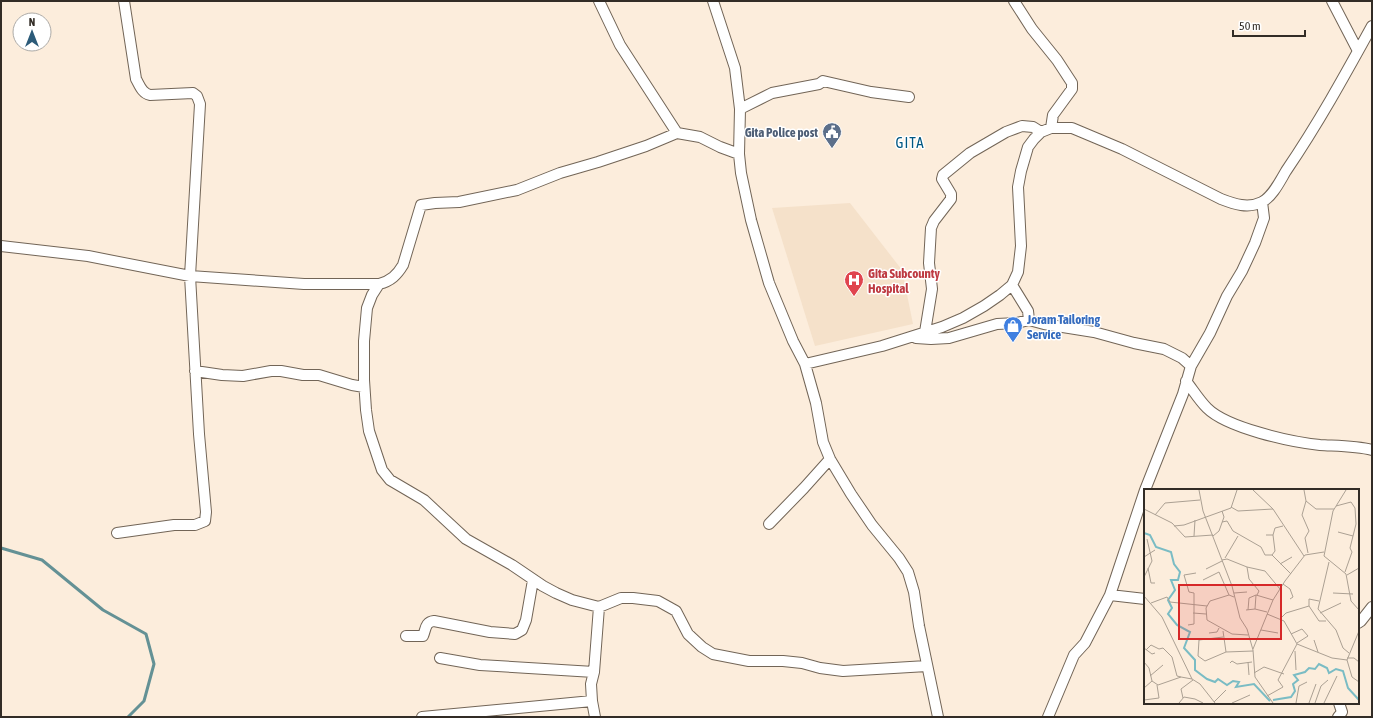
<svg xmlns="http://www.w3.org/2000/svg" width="1373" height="718" viewBox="0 0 1373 718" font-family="'Asap Condensed',sans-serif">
<rect width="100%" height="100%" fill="#fceddc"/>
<path fill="#f5e1ca" d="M 850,203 L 902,270 L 913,324 L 815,346 L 772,208 Z"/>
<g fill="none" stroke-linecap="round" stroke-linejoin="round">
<path stroke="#649195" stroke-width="3" d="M 1,548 L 42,560 L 103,610 L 146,634 L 154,664 L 144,701 L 128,717"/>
<defs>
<path id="minor" d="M 599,1 L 620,45 L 677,133
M 713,1 L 735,68 L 740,109 L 739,154 L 741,173 L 751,220 L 769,283 L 793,341 L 805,364 L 816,403 L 823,442 L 830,459 L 851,494 L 872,525 L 899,558 L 908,572 L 914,592 L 919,626 L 938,717
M 1014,1 L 1032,29 L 1057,60 L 1072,83 L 1072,89 L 1053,115 L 1051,128
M 1332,1 L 1358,51
M 740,109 L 772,93 L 819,84 L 823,81 L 871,92 L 909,97
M 1,246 L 88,256 L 190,276 L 304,284 L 379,284 C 391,281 397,275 403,265 L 421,205 L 435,203 L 459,202 L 517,190 L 560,173 L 598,162 L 646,146 L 677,133 L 700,137 L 720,147 L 739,154
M 379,284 L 372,295 L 367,308 L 364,341 L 364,380 L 366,410 L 369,431 L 382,470 L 390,480 L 424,500 L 466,539 L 512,565 L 543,586 L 556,593 L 572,600 L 599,607 L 621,598 L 633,598 L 658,601 L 676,611 L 688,634 L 702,647 L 713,654 L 749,661 L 783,661 L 802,663 L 820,668 L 843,671 L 927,666
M 1012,285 L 1028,311 L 1029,320
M 925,332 L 932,289 L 929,263 L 931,228 L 934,221 L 951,199 L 951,194 L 942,179 L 943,175 L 970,153 L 1006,132 L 1022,126 L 1033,127 L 1041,132
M 916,338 L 931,339 L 949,338 L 997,324 L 1017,323 L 1029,320 L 1044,324 L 1094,332 L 1134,343 L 1164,349 L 1182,358 L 1191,366
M 805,364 L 882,346 L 942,327 L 963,318 L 984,306 L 1000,295 L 1012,285 L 1018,272 L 1021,246 L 1018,187 L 1021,171 L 1028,147 L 1034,139 L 1041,132 L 1051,128 L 1072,128 L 1122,149 L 1221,199 C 1234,204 1248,209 1262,202 C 1273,196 1280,181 1286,171 C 1318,124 1345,75 1372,26
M 195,371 L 222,375 L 243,376 L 271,371 L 281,371 L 303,375 L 319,375 L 352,385 L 364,387
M 1186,381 C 1193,390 1199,400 1207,408 C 1227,428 1291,442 1320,445 C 1336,446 1357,446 1372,450
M 1145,490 L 1183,394 L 1191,366 L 1210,333 L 1227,296 L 1242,271 L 1255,243 L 1264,218 L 1262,202
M 769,524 L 804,488 L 830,459
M 117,533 L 174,525 L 195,525 L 205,521 L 206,512 L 199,434 L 190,276 L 200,104 L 197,96 L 193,93 L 150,95 C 142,93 140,86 136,79 L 124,1
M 1110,595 L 1145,599
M 1358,623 L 1361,621 L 1372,607
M 406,636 L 423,636 C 426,629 425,622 434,621 L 490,632 L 515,634 L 522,630 L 526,620 L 533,580
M 440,658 L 480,665 L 594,672
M 422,717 L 592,701
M 595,717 L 592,701 L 591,684 L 594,672 L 599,607
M 1048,717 L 1074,655 L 1085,643 L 1110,595 L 1145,490
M 1338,717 L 1342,712 L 1339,703"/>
</defs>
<use href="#minor" stroke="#726557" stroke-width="12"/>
<use href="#minor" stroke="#fff" stroke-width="10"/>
</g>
<defs>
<symbol id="civic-pin" viewBox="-11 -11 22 30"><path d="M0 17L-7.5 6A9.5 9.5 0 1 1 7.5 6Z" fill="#5c6f8a" stroke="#fff"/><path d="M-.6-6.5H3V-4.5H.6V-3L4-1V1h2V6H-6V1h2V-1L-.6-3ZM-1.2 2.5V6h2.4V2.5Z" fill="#fff"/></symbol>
<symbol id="hospital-pin" viewBox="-11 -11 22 30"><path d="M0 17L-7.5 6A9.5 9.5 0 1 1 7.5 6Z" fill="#e0444e" stroke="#fff"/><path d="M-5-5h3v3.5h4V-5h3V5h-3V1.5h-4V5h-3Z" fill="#fff"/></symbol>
<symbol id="shop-pin" viewBox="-11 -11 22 30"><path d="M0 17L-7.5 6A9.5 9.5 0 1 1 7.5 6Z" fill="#3f7fe0" stroke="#fff"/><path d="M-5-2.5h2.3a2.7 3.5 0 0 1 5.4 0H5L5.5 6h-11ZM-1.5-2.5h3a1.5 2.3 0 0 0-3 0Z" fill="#fff"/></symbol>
</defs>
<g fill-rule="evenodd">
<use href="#civic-pin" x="821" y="121" width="22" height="30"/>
<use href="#hospital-pin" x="843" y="269" width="22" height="30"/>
<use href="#shop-pin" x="1002" y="315" width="22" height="30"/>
</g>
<g text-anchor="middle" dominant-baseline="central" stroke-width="3" stroke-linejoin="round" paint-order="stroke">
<g font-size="13" font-weight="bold" fill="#4e5e75" stroke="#fff" text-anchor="end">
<text x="818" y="132">Gita Police post</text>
</g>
<g font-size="13" font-weight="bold" fill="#be3a42" stroke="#fff" text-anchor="start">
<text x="868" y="273">Gita Subcounty<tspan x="868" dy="15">Hospital</tspan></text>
</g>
<g font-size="13" font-weight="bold" fill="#366cbe" stroke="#fff" text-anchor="start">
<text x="1027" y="319">Joram Tailoring<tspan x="1027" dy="15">Service</tspan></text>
</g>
<g font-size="15" letter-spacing="1" fill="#005782" stroke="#fff">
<text x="910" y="142">GITA</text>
</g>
</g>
<g transform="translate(1144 489)">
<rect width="215" height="215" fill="#fceddc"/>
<path fill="none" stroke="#7abcc4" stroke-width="2" d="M 0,44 L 6,46 L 12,58 L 27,63 L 30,75 L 36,83 L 34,91 L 27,91 L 31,101 L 24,111 L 28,119 L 24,125 L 33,136 L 46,143 L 40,159 L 51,171 L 51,181 L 63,190 L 71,193 L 74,190 L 83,196 L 89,192 L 95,193 L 92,198 L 110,195 L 126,212M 129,211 L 147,208 L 151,202 L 149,195 L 154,191 L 150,186 L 161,183 L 165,179 L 171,180 L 175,175 L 183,179 L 185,184 L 192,180 L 199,182 L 204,199 L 215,211"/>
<path fill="none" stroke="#aba093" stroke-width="1" d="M 55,1 L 59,22 L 88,97 L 96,129 L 103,140 L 109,161 L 111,188 L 129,214M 109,1 L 129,20M 160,1 L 162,12 L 172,20 L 190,20M 202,1 L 189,22 L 180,67 L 202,85 L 207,112 L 215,121M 162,12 L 158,26 L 165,42 L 161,49 L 164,64M 192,17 L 207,13 L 211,19 L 212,35 L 206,59 L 208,63 L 201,83M 87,18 L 94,22 L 129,20 L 160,67M 0,20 L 28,34 L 41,48 L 69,46M 11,26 L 21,14 L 56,11M 78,33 L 83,32 L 89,42 L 117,58 L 121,66 L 128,66 L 147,85M 30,37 L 40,36 L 87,19 L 93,1M 194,43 L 209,47M 122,46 L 129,46 L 131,39 L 139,37M 50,47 L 51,31M 69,47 L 75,42 L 80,28 L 78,22M 128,66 L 131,62 L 129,46M 0,68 L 11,61M 81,69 L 94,47M 78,71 L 83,70 L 103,78 L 121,82 L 136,100M 185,73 L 174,120 L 192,141 L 199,159 L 205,164M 136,75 L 148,68M 103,78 L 105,90 L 115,102 L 113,106M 4,79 L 7,94 L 11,94M 62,80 L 78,72M 203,86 L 215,79M 0,88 L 8,72 L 3,50M 59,91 L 75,83 L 85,106M 139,95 L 146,100 L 149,108 L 146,110M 90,104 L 103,103M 189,104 L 209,105M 0,107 L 18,128 L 48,190 L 56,195 L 71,214M 90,108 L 85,106 L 66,112 L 62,119 L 63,131 L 88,145 L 104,146M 175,112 L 165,110 L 165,117 L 175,132 L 182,132M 7,114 L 23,108 L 26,113 L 63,117M 111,120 L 112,106 L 129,111M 102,121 L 111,120 L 123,123M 104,121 L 105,109 L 112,106M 49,124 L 62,125M 176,124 L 197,114M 123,125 L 140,132 L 153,155 L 188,169 L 203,171M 136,130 L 142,124 L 165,117M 44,136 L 50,135 L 50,104 L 45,103 L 40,86 L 52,84M 117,141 L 134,144M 79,142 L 82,163M 215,142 L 203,171 L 208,188 L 215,193M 65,144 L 73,143 L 75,139M 147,145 L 158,140 L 164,147 L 153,154M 79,148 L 55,151 L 54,167 L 61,172 L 82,163 L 109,162M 170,151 L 174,163M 0,159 L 8,165 L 11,164M 109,160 L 129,111 L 141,92 L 161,66 L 180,63M 2,161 L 7,156 L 15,160 L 19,159 L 28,168 L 33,187 L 37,188M 151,162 L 152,181M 203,169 L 210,169 L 215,173M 0,173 L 5,179 L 8,192M 104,173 L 105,186M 86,174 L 88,172 L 93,175 L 108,173M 110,184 L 120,178 L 140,185M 6,187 L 19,176M 0,199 L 8,192 L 14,196 L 37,188 L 48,190M 123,207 L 139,198 L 134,191 L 153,155M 39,209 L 37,200 L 49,191M 0,211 L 15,209 L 13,196M 70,213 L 82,201M 35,214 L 40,208 L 51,210 L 59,214M 88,214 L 106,206M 152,214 L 155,197 L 163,193M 165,214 L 172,195M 171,214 L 177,197 L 184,191M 180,214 L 193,187"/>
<path fill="#d62828" fill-opacity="0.15" stroke="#d62828" stroke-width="2" d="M 35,96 L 137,96 L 137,150 L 35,150 Z"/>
<rect width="215" height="215" fill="none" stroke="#322c26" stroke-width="2"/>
</g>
<rect width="1373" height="718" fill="none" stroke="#322c26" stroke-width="4"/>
<g transform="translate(32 32)"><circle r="19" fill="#ffffff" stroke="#adaba8"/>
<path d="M0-3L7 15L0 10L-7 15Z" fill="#2c5b79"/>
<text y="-6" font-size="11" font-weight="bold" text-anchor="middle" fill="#322c26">N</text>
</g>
<path d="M1233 30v6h72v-6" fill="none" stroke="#322c26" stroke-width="2"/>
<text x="1239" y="30" font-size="12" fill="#322c26" stroke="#ffffff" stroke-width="3" paint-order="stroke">50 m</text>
</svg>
